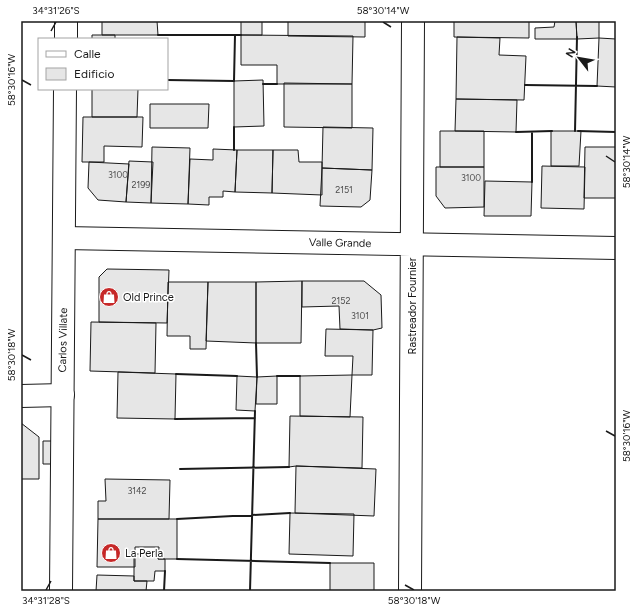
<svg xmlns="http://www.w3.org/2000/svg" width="637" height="612" viewBox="0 0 637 612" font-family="Figtree,sans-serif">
<rect width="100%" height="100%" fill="#fff"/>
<path fill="#e6e6e6" stroke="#1a1a1a" d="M 102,21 L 157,21 L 158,35 L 102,35 Z
M 241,21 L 262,21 L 262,35 L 241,35 Z
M 288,21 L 365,21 L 365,37 L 288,36 Z
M 454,21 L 529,21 L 529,38 L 454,37 Z
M 555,21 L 576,21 L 577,39 L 535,39 L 535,28 L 554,27 Z
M 576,21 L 599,21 L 599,38 L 577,39 Z
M 92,35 L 115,35 L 115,39 L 92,39 Z
M 241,35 L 353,36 L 352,84 L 277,84 L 277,65 L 241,65 Z
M 457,37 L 500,38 L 499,55 L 526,56 L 524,100 L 456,99 Z
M 599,38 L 616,39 L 616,87 L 597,86 Z
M 263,80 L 264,126 L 234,127 L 234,81 Z
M 284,83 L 352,84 L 352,128 L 284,127 Z
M 92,89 L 138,89 L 137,117 L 92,117 Z
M 456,99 L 517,100 L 516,132 L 455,131 Z
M 150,104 L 209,104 L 208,128 L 150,128 Z
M 83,117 L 143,117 L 142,147 L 104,146 L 104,162 L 82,162 Z
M 323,127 L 373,128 L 372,170 L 322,168 Z
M 440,131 L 484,131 L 484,167 L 440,167 Z
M 551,131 L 581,131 L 579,166 L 551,166 Z
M 152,147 L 190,148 L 188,204 L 151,203 Z
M 585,147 L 616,147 L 616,198 L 584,198 Z
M 213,149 L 237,150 L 235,192 L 223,191 L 223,197 L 209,197 L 209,205 L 188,204 L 190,159 L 213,160 Z
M 237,150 L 273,150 L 272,193 L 235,192 Z
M 273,150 L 298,150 L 299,162 L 322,162 L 322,195 L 272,193 Z
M 129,161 L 153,162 L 151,203 L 126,202 Z
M 89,162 L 129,164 L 126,202 L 98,200 L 88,188 Z
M 542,166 L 585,167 L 584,209 L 541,208 Z
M 436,167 L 484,167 L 484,207 L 445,208 L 436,196 Z
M 322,168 L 372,170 L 370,200 L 361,207 L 320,206 Z
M 485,181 L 532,182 L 531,216 L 484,216 Z
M 107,269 L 169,270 L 167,323 L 99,322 L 99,277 Z
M 302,281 L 301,343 L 256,343 L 256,282 Z
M 302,281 L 364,281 L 381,295 L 382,328 L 373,330 L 340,329 L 339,306 L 302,307 Z
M 168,282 L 208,282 L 206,349 L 190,349 L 190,336 L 167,336 Z
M 208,282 L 256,282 L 256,343 L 206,341 Z
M 91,322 L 156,323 L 155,373 L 90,371 Z
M 326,329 L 373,330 L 372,375 L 352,375 L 353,356 L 325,356 Z
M 118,372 L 176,374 L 175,419 L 117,418 Z
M 352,375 L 350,417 L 300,416 L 300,376 Z
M 237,376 L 257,377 L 255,411 L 236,410 Z
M 277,376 L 277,404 L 256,404 L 257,377 Z
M 290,416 L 363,417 L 362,468 L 296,466 L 289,467 Z
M 21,423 L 39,437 L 39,479 L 21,479 Z
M 43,441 L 52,441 L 52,464 L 43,464 Z
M 296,466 L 376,469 L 374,516 L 295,513 Z
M 105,479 L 170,480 L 169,519 L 98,519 L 98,501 L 106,501 Z
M 290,513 L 354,514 L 353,556 L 289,554 Z
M 98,519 L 177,519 L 177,559 L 158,559 L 159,547 L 135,547 L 135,567 L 97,567 Z
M 134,554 L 158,554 L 158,559 L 165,559 L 165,571 L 155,571 L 154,581 L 134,581 Z
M 330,563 L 374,563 L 374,591 L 330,591 Z
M 97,575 L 134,576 L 134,581 L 147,581 L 146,591 L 96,591 Z"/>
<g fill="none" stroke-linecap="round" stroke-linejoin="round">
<defs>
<path id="minor" d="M 64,238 L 616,248
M 21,396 L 63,395
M 410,591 L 413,21"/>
<path id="tertiary" d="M 66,39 L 66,21
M 61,591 L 65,89"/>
</defs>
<use href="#minor" stroke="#1a1a1a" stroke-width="24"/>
<use href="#tertiary" stroke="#1a1a1a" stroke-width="24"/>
<use href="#minor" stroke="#fff" stroke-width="22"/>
<use href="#tertiary" stroke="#fff" stroke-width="22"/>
<path stroke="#1a1a1a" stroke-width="2" d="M 158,35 L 241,35
M 167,80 L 234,81 L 235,35
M 263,84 L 277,84
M 525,85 L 597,86
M 575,131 L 577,37
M 578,131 L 616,132
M 516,132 L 552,131
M 234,150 L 234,127
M 532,182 L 532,132
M 256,343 L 257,377
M 176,374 L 237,376
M 277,376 L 300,376
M 175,419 L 255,418
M 180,469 L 289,467
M 177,519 L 290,513
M 177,559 L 330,563
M 164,591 L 165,571
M 250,591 L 255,411"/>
</g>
<path fill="none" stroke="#1a1a1a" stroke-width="1.5" d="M 383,22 L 391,27M 51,31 L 56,22M 22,80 L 31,85M 606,156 L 615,162M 22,355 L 31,360M 606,431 L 615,436M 405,585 L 414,590M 46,590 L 51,581"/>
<defs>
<symbol id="shop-disc" viewBox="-11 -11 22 22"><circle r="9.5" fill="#c62828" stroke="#fff"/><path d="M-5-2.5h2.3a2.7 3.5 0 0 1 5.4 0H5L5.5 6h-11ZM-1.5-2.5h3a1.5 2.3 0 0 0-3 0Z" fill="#fff"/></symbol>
</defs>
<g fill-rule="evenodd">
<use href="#shop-disc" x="98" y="286" width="22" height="22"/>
<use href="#shop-disc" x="100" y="542" width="22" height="22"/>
</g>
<g text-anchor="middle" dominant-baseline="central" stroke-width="3" stroke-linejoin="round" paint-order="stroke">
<g font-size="9" fill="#4d4d4d">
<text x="118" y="174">3100</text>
<text x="471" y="177">3100</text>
<text x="141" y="184">2199</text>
<text x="344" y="189">2151</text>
<text x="341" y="300">2152</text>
<text x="360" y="315">3101</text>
<text x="137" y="490">3142</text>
</g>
<g font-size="11" fill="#1a1a1a" stroke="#fff">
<text transform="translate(340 243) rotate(1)">Valle Grande</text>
<text transform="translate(412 306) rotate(-90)">Rastreador Fournier</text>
<text transform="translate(63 340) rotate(-89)">Carlos Villate</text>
</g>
<g font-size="11" fill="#1a1a1a" stroke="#fff" text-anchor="start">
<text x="123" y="297">Old Prince</text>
<text x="125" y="553">La Perla</text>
</g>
</g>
<rect width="637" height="612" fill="none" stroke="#ffffff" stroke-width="44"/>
<rect x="38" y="38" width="130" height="52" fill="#ffffff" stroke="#a3a3a3"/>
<rect x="46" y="51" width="20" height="6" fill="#ffffff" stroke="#a3a3a3"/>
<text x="74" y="58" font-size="12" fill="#1a1a1a">Calle</text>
<rect x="46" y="68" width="20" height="12" fill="#e6e6e6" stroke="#a3a3a3"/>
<text x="74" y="78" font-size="12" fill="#1a1a1a">Edificio</text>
<g transform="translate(579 58) rotate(301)" stroke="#ffffff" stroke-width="3" paint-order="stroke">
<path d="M0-3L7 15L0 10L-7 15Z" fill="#1a1a1a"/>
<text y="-6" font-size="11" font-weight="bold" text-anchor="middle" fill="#1a1a1a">N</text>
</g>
<rect x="22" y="22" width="593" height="568" fill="none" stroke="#1a1a1a" stroke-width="1.5"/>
<g font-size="10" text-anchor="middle" fill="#1a1a1a">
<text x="56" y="14">34°31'26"S</text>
<text x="383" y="14">58°30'14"W</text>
<text transform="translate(11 80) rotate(-90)" y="4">58°30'16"W</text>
<text transform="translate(626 162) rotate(-90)" y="4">58°30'14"W</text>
<text transform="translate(11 355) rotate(-90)" y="4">58°30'18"W</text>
<text transform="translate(626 436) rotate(-90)" y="4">58°30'16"W</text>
<text x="46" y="604">34°31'28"S</text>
<text x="414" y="604">58°30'18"W</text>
</g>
</svg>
